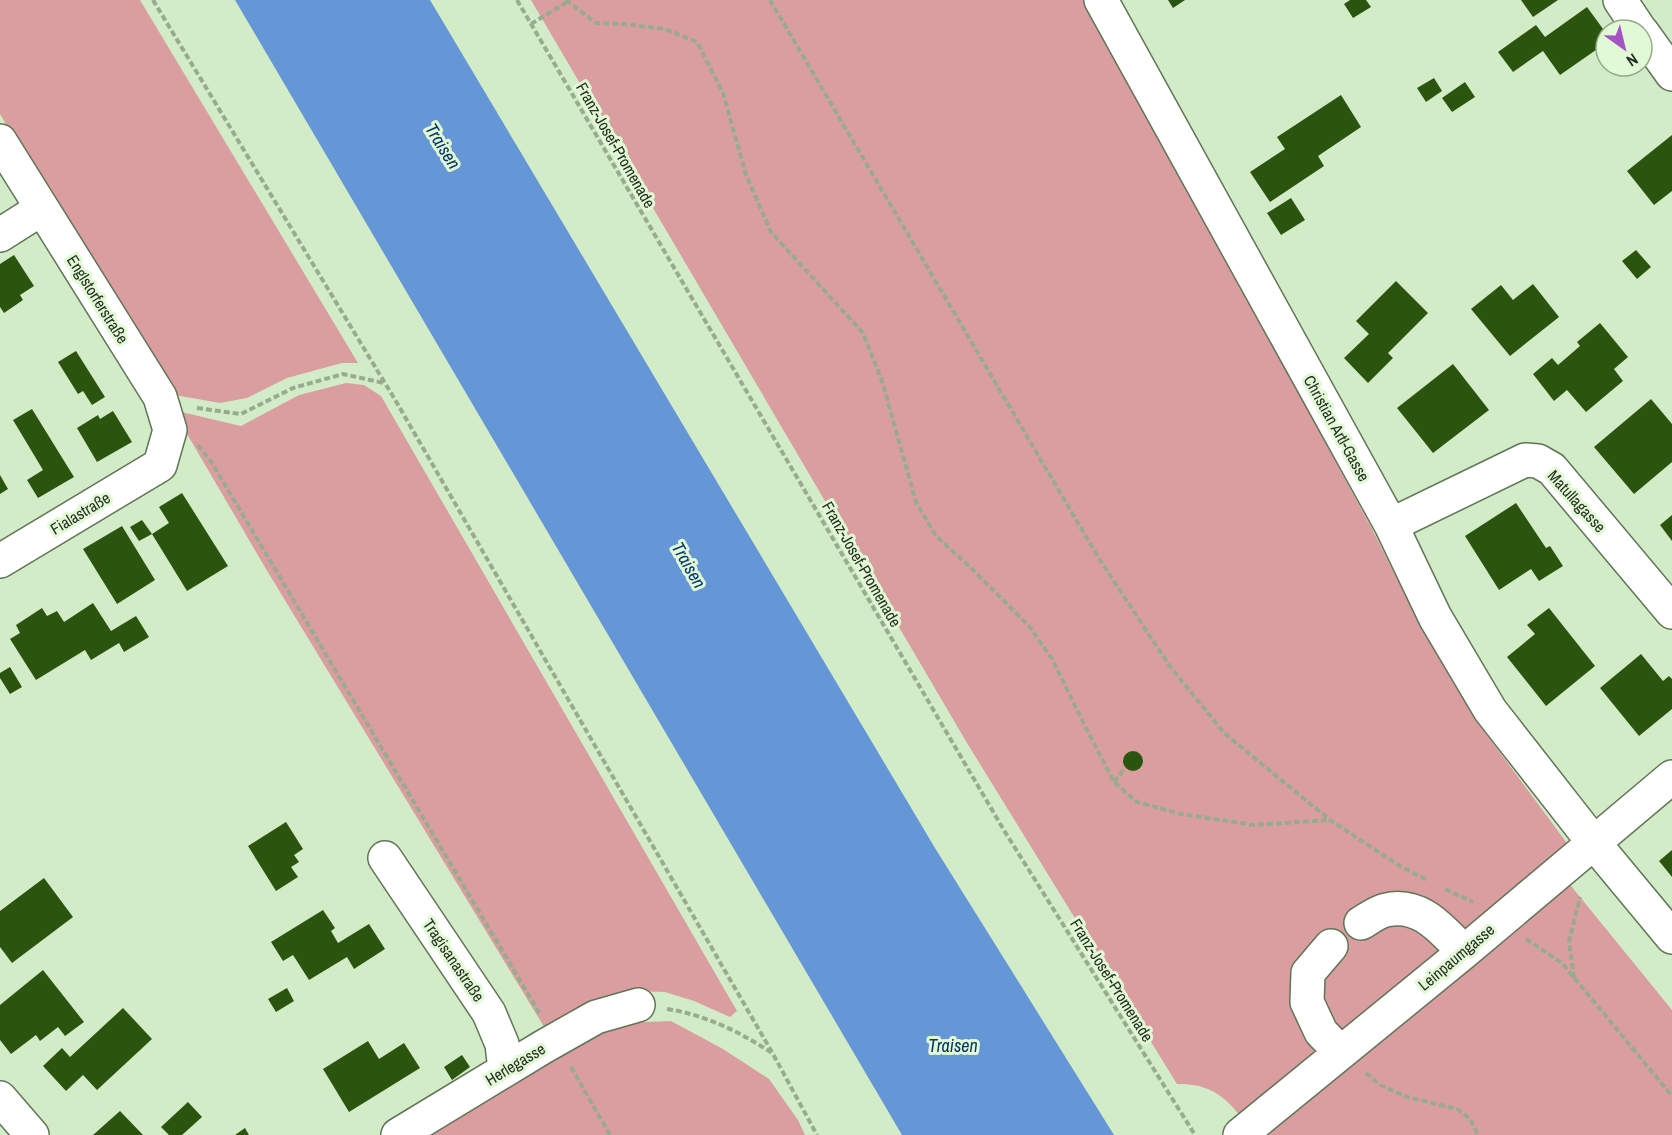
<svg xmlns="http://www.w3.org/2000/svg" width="1672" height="1135" viewBox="0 0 1672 1135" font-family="'Archivo Narrow',sans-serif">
<rect width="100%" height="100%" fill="#d3ecc8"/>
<path fill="#da9ea1" d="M 0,0 L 140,0 L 358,363 L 342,363 L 287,378 L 247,398 L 220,403 L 163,393 L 0,114 Z
M 531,0 L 1086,0 L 1373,531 L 1420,625 L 1473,716 L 1569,846 L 1567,881 L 1672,1010 L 1672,1135 L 1253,1135 C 1233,1104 1217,1083 1177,1084 L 967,743 Z
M 346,383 L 364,385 L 381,396 L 737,1011 L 730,1017 L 694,1001 L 665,992 L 631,991 L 546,1030 L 266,569 L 173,410 L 241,426 L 299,395 Z
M 671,1021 L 723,1049 L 769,1079 L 798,1120 L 805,1135 L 417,1135 L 557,1048 L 620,1023 Z"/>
<path fill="#6596d6" d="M 235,0 L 430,0 L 935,848 L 1114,1135 L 902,1135 Z"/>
<path fill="#2b550e" d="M 1168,0 L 1185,0 L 1173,8 Z
M 1350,0 L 1366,0 L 1371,7 L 1353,18 L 1344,4 Z
M 1521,0 L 1558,0 L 1533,17 Z
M 1587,7 L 1606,33 L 1606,43 L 1560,75 L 1543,51 L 1513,72 L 1498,52 L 1536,25 L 1545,37 Z
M 1434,78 L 1442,91 L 1426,102 L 1417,88 Z
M 1465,82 L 1475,97 L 1452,112 L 1442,98 Z
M 1341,95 L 1361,127 L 1318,156 L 1324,166 L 1270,202 L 1250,172 L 1285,149 L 1277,137 Z
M 1672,135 L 1672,191 L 1654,205 L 1627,171 Z
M 1291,198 L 1305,220 L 1281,235 L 1267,213 Z
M 1636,250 L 1651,267 L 1637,279 L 1622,261 Z
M 14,255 L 34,286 L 20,295 L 23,300 L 4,313 L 0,307 L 0,264 Z
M 1396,281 L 1428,313 L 1388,353 L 1393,358 L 1368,383 L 1344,358 L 1369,334 L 1356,321 Z
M 1533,284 L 1559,317 L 1510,356 L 1471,309 L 1501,285 L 1513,300 Z
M 1600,323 L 1628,357 L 1614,369 L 1623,381 L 1586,412 L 1567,390 L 1554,401 L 1533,374 L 1552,358 L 1558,365 L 1580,346 L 1577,342 Z
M 76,351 L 105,397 L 92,405 L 83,391 L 78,394 L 58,362 Z
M 1453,364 L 1489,410 L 1433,453 L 1397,408 Z
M 1651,399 L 1672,424 L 1672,462 L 1634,494 L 1594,447 Z
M 32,409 L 74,477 L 38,498 L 27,480 L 43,470 L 13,420 Z
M 113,411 L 132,442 L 97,462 L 77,428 L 98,415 L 100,419 Z
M 0,475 L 8,489 L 0,494 Z
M 182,493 L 228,566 L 187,591 L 152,534 L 169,523 L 159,507 Z
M 1516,503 L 1546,548 L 1550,546 L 1563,566 L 1539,581 L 1531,569 L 1499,590 L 1465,536 Z
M 1672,515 L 1672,541 L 1660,525 Z
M 142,520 L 152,534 L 139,541 L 130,527 Z
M 122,526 L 155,580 L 117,604 L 83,549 Z
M 93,603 L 111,631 L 136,616 L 149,637 L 124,652 L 119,643 L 91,660 L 85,650 L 36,680 L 10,639 L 20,633 L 16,625 L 42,608 L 47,616 L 57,611 L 64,622 Z
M 1549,608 L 1595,666 L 1546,706 L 1507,657 L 1535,634 L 1527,625 Z
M 1641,654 L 1663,681 L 1669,676 L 1672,679 L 1672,709 L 1639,736 L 1600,688 Z
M 10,667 L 22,687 L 10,694 L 0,678 L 0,673 Z
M1123 761a10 10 0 1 1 20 0a10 10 0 1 1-20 0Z
M 286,822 L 303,849 L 294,855 L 299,862 L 291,867 L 298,877 L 276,891 L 248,846 Z
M 1672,850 L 1672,877 L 1659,861 Z
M 44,878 L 73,917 L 12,963 L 0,947 L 0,911 Z
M 323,910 L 335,928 L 331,931 L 338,943 L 369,924 L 385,949 L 354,969 L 347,957 L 309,980 L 293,955 L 283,961 L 271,942 Z
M 43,970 L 84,1022 L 65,1036 L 58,1027 L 40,1041 L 36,1035 L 11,1054 L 0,1040 L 0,1005 Z
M 287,988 L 294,1001 L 276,1012 L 268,999 Z
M 123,1008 L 152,1039 L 97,1090 L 83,1075 L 66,1091 L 43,1066 L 62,1048 L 70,1057 Z
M 368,1041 L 379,1059 L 404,1043 L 420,1068 L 349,1112 L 323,1069 Z
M 462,1055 L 470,1067 L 452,1080 L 444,1067 Z
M 188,1102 L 202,1117 L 182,1135 L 169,1135 L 161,1127 Z
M 120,1111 L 143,1135 L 93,1135 Z
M 245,1128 L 249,1135 L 235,1135 Z"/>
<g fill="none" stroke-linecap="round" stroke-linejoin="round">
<defs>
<path id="minor" d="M 1101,0 L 1391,525 L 1435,617 L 1490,710 L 1594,843 L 1672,937
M 1620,0 L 1640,30
M 1642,32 L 1672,74
M 0,141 L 160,397 L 170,430 L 160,465 L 0,561
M 0,235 L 41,209
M 1391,525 L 1525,460 L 1538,461 L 1552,469 L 1672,612
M 385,858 L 489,1013 L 502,1044 L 505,1070
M 1361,923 C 1368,919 1377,912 1386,910 C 1421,902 1442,930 1464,952
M 1331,946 L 1308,973 L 1307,1002 L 1321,1032 L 1340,1052
M 0,1098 L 32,1135
M 398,1135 L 543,1047 L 596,1017 L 638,1005
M 1240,1135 L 1464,952 L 1672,777"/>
</defs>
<use href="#minor" stroke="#607556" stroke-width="36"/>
<path stroke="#98ab8f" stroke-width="4" stroke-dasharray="6 3" stroke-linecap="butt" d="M 153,0 L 397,403 L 773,1054 L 817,1135
M 517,0 L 1005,832 L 1195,1135
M 566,0 L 596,23 L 623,24 L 665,29 L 697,42 L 723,93 L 746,175 L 771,232 L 863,333 L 882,381 L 916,502 L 936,536 L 970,567 L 1029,626 L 1052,659 L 1087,730 L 1114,782 L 1137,802 L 1181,814 L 1254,825 L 1329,820
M 770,0 L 1098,557 L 1169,665 L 1224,733 L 1330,820 L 1400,866 L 1427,880
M 531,24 L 567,2
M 197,408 L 241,414 L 293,388 L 343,374 L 384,383
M 198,445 L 212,463 L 540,1014
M 1114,782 L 1125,768
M 1445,889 L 1473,902
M 1526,939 L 1562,963 L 1672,1096
M 1574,978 L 1569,942 L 1580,897
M 667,1009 C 706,1015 740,1032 772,1053
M 571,1067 L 610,1135
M 1366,1073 L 1380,1085 L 1407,1097 L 1457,1109 L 1470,1119 L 1478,1135"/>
<use href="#minor" stroke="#fff" stroke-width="33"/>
</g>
<g text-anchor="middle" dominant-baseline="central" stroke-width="6" stroke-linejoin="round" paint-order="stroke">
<g font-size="16" fill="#262f22" stroke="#e1f9d5">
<text transform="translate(616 145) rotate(60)">Franz-Josef-Promenade</text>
<text transform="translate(98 299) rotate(58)">Englstorferstraße</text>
<text transform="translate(1337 428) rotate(61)">Christian Artl-Gasse</text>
<text transform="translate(1577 501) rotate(48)">Matullagasse</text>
<text transform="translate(80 513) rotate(-31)">Fialastraße</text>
<text transform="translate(862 564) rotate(60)">Franz-Josef-Promenade</text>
<text transform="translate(1456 957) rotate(-40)">Leinpaumgasse</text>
<text transform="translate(454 960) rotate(56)">Tragisanastraße</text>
<text transform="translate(1112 980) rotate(58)">Franz-Josef-Promenade</text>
<text transform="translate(515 1064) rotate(-31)">Herlegasse</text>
</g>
<g font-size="18" font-style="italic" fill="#01346e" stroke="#e1f9d5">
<text transform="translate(443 146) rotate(58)">Traisen</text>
<text transform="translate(689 565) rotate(60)">Traisen</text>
<text x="953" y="1045">Traisen</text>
</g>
</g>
<g transform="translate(1624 48) rotate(146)"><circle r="28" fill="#e1f9d5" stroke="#96a88d" stroke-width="1.5"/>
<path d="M0-4.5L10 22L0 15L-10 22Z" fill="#a654c4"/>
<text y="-9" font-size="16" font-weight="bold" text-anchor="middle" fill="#262f22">N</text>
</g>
</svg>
